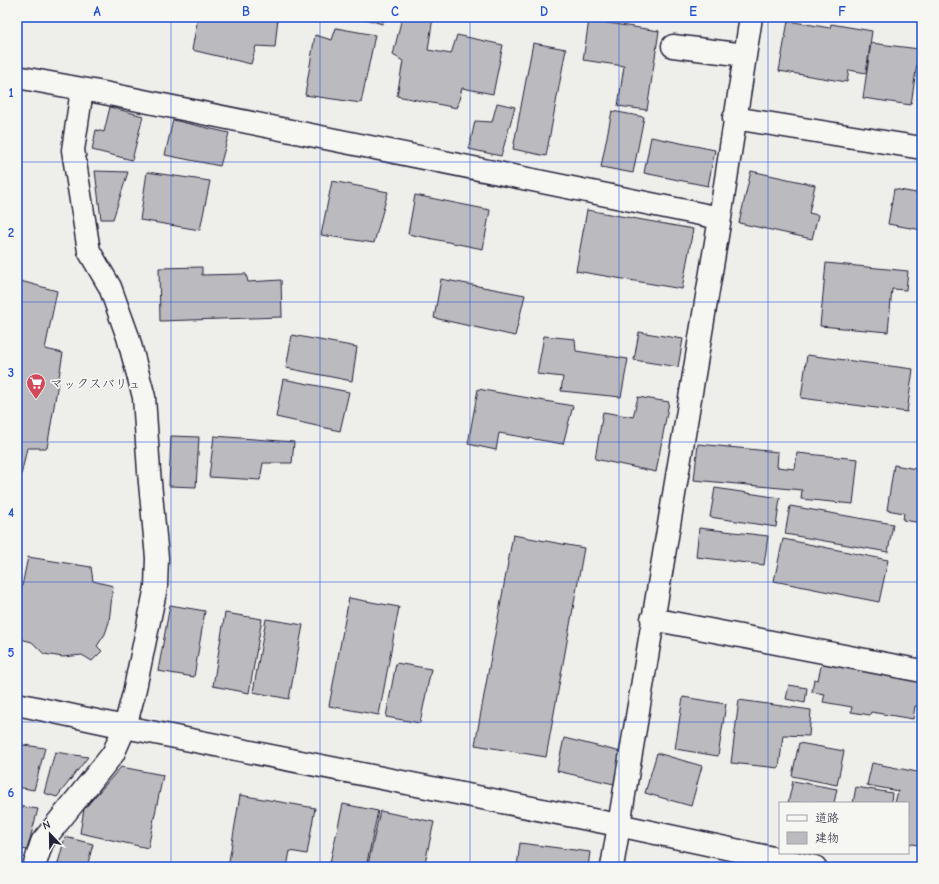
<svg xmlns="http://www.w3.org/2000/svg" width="939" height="884" viewBox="0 0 939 884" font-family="'Comic Neue','Klee One',sans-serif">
<rect width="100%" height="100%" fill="#eeeeeb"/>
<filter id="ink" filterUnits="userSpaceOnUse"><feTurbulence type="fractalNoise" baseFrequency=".025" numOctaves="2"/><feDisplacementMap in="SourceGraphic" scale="8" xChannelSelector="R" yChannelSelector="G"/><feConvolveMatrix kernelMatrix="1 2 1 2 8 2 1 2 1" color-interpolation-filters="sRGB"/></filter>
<g filter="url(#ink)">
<path fill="#bbbbbf" stroke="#22223b" d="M 198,17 L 278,17 L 275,47 L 256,46 L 251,64 L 192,50 Z
M 360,17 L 385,17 L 382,24 Z
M 402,17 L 433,17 L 428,50 L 451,54 L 457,35 L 503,45 L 493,94 L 462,88 L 457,108 L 397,96 L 403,61 L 393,55 Z
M 907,17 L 922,17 L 922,19 Z
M 589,20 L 659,31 L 647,110 L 618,106 L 624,66 L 583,60 Z
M 788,21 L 830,28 L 831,24 L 872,31 L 866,73 L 849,70 L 847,82 L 779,71 Z
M 336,28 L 375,35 L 361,103 L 305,95 L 315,35 L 332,40 Z
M 533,43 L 566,49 L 546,156 L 513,149 Z
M 871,43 L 919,49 L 911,105 L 863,98 Z
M 497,103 L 515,107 L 501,156 L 469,149 L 475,121 L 492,122 Z
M 110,107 L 143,116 L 132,160 L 92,150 L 96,130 L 104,132 Z
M 612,111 L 644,117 L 633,173 L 601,167 Z
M 173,120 L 229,133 L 220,166 L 165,155 Z
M 651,137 L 715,150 L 708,186 L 644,173 Z
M 95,171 L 128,172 L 113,219 L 101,219 Z
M 751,171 L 815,185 L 809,213 L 818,215 L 812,239 L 739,223 Z
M 147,172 L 210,181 L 200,230 L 140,220 Z
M 332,181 L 388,192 L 374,243 L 321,235 Z
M 894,189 L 922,194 L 922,230 L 888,224 Z
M 415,195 L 490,210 L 483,249 L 408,234 Z
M 587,210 L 693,229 L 682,289 L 576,271 Z
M 826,263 L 908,271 L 906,290 L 892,289 L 888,332 L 820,326 Z
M 202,267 L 202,275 L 246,274 L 248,282 L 281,280 L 282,317 L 160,321 L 159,268 Z
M 441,279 L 525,295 L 515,336 L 434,318 Z
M 17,280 L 57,291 L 45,349 L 63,353 L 47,448 L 27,448 L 17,494 Z
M 639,332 L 683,339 L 678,367 L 634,360 Z
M 292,335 L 357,347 L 352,381 L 286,368 Z
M 544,336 L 575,339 L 576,351 L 628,359 L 621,397 L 561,391 L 563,377 L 537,374 Z
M 807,355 L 913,369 L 907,412 L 801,398 Z
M 283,379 L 349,392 L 340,431 L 276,417 Z
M 478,389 L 573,406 L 563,444 L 499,433 L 496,450 L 468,444 Z
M 638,397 L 669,402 L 656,472 L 595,459 L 603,412 L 633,417 Z
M 171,436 L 199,437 L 196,487 L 169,486 Z
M 214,436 L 294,442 L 292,463 L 263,463 L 260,480 L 209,477 Z
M 698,444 L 778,452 L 777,467 L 795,469 L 797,453 L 858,459 L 853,504 L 801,499 L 802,490 L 694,480 Z
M 894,465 L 922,470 L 922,523 L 903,520 L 904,513 L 887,510 Z
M 715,488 L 780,498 L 776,527 L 710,517 Z
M 790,506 L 893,524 L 888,552 L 785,534 Z
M 699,528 L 768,536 L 764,565 L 696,557 Z
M 513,535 L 584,548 L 546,757 L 475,745 Z
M 783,539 L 888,560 L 879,602 L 774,581 Z
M 28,557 L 91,567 L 93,581 L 113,586 L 109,622 L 105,634 L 97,646 L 102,651 L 92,661 L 82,655 L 63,657 L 44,654 L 32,642 L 17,638 L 17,610 Z
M 349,598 L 399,607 L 379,715 L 329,706 Z
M 170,605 L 205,611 L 194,677 L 158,671 Z
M 225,613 L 262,619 L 249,693 L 213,686 Z
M 266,619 L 303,625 L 289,699 L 253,692 Z
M 822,662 L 922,678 L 922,707 L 915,706 L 913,719 L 871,712 L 870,715 L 851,712 L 852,707 L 823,702 L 825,694 L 812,692 L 814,679 L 818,680 Z
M 396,663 L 431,669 L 420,723 L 386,717 Z
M 789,685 L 807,688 L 805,703 L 786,699 Z
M 683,697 L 726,704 L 718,756 L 675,749 Z
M 739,700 L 811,710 L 809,736 L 783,735 L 779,768 L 731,763 Z
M 564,738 L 621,752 L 614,784 L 557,771 Z
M 799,743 L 844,751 L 837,785 L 792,776 Z
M 17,744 L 45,748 L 34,790 L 17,787 Z
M 55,752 L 88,757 L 57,797 L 44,793 Z
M 657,753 L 702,766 L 691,806 L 645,793 Z
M 872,763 L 922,773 L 922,846 L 908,843 L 908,803 L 895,803 L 898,791 L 867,785 Z
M 121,767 L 163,775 L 148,848 L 80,833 L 84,809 Z
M 793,781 L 837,789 L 834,803 L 788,803 Z
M 856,787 L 892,793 L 891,803 L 853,803 Z
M 240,795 L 315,808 L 307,854 L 290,851 L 287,867 L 228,867 Z
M 343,804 L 378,811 L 366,867 L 329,867 Z
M 17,806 L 38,809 L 27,850 L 17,848 Z
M 380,811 L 434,822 L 424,867 L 382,867 L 368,864 Z
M 65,837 L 93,844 L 87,867 L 57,867 Z
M 520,843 L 590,852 L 588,867 L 517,867 Z"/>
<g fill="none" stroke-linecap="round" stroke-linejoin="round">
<defs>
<path id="street" d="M 673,46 L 745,55
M 17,77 L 104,93 L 720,218
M 734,118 L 922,148
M 652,619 L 922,671
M 34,867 L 42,842 L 113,754 L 125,727 L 134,693 L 156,587 L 157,558 L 149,472 L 144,397 L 128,337 L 110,287 L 89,251 L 73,150 L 82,90
M 612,867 L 720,218 L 751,17"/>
<path id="secondary" d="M 17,704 L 125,727 L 618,825 L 815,867"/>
</defs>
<use href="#street" stroke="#22223b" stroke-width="25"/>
<use href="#secondary" stroke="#22223b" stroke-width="25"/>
<use href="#street" stroke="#f6f6f2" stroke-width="22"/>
<use href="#secondary" stroke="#f6f6f2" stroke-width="22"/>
</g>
</g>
<path fill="none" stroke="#1d4ed8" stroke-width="1" stroke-opacity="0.55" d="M 171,17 L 171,867M 320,17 L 320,867M 470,17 L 470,867M 619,17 L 619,867M 768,17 L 768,867M 17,162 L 922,162M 17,302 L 922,302M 17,442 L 922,442M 17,582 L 922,582M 17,722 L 922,722"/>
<defs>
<symbol id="supermarket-pin" viewBox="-11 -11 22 30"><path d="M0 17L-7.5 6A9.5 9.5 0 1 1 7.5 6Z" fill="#d1495b" stroke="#f6f6f2"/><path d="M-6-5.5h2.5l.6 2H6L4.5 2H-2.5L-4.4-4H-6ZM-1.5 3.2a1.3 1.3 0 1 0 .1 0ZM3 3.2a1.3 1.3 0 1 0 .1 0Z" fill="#fff"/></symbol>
</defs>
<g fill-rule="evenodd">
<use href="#supermarket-pin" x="25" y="372" width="22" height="30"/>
</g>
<g text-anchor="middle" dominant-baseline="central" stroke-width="3.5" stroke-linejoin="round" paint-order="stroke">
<g font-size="13" fill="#22223b" stroke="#f6f6f2" text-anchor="start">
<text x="50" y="383">マックスバリュ</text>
</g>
</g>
<rect width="939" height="884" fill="none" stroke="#f6f6f2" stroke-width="44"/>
<rect x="779" y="802" width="130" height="52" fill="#f6f6f2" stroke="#a1a1a9"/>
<rect x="787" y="815" width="20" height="6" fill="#f6f6f2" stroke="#a1a1a9"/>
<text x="815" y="822" font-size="12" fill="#22223b">道路</text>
<rect x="787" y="832" width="20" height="12" fill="#bbbbbf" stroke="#a1a1a9"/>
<text x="815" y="842" font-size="12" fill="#22223b">建物</text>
<g transform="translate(50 834) rotate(338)" stroke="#f6f6f2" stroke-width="3" paint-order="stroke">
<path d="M0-3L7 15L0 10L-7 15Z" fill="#22223b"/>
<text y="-6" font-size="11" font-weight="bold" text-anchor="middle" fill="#22223b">N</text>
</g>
<rect x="22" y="22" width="895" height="840" fill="none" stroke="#1d4ed8" stroke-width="1.5"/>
<g font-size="13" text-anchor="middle" font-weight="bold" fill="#1d4ed8">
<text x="97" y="16">A</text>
<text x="246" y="16">B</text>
<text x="395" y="16">C</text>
<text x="544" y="16">D</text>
<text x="693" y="16">E</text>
<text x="842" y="16">F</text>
<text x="11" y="97">1</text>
<text x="11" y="237">2</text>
<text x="11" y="377">3</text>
<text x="11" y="517">4</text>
<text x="11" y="657">5</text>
<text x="11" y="797">6</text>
</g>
</svg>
